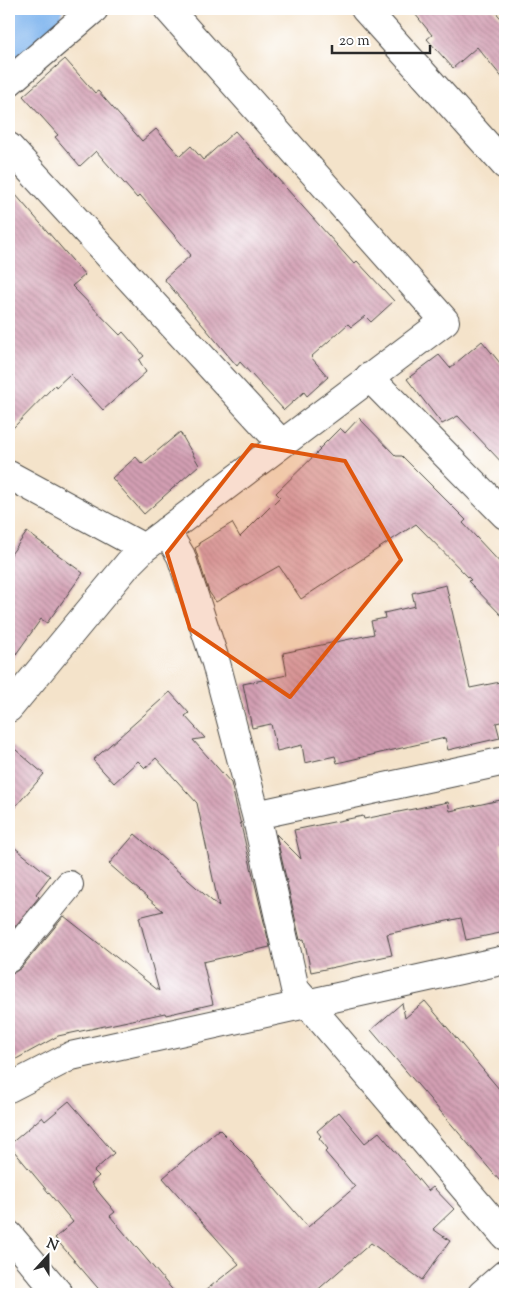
<svg xmlns="http://www.w3.org/2000/svg" width="514" height="1303" viewBox="0 0 514 1303" font-family="'Sorts Mill Goudy',serif">
<defs>
<pattern id="building-back-hatch" width="6" height="6" patternUnits="userSpaceOnUse" patternTransform="scale(1.25)"><rect width="6" height="6" fill="#d39fb3"/><path d="M-1 5l2 2M0 0l6 6M5-1l2 2" fill="none" stroke="#ab8292"/></pattern>
</defs>
<rect width="100%" height="100%" fill="#fff"/>
<filter id="ink" filterUnits="userSpaceOnUse"><feTurbulence type="fractalNoise" baseFrequency=".02" numOctaves="2"/><feDisplacementMap in="SourceGraphic" scale="10" xChannelSelector="R" yChannelSelector="G"/><feConvolveMatrix kernelMatrix="1 2 1 2 8 2 1 2 1" color-interpolation-filters="sRGB"/></filter>
<filter id="wash" filterUnits="userSpaceOnUse"><feTurbulence type="fractalNoise" baseFrequency=".0096" numOctaves="4" result="noise"/><feDisplacementMap in="SourceGraphic" scale="20" xChannelSelector="R" yChannelSelector="G"/><feGaussianBlur stdDeviation="1.12" result="paint"/><feColorMatrix in="noise" values="0 0 0 0 0 0 0 0 0 0 0 0 0 0 0 0 0 1.4 0 .05"/><feComposite in="paint" operator="in"/></filter>
<g filter="url(#wash)">
<rect width="100%" height="100%" fill="#f4e3ca"/>
<g fill="none" stroke-linecap="round" stroke-linejoin="round">
<path stroke="#80b5ee" stroke-width="59" d="M 9,31 L 33,9"/>
</g>
<g id="blocks">
<path fill="url(#building-back-hatch)" d="M 411,9 L 493,9 L 505,23 L 505,81 L 477,47 L 453,68 L 427,39 L 432,35 Z
M 65,59 L 95,93 L 98,91 L 142,141 L 156,129 L 180,156 L 191,146 L 203,160 L 235,131 L 354,264 L 357,261 L 394,301 L 371,322 L 365,316 L 351,327 L 348,324 L 311,357 L 328,377 L 307,396 L 304,392 L 284,410 L 240,362 L 237,366 L 164,279 L 191,255 L 140,195 L 137,198 L 96,151 L 80,166 L 55,137 L 58,135 L 23,96 Z
M 9,187 L 85,275 L 72,286 L 120,335 L 123,332 L 144,356 L 139,360 L 146,372 L 103,410 L 70,374 L 56,387 L 55,385 L 9,432 Z
M 482,341 L 505,369 L 505,466 L 458,416 L 442,424 L 407,379 L 439,355 L 450,368 Z
M 359,418 L 396,456 L 402,456 L 466,520 L 463,523 L 505,568 L 505,619 L 468,581 L 471,580 L 416,524 L 301,599 L 279,566 L 216,602 L 209,592 L 195,548 L 200,545 L 199,543 L 232,523 L 240,537 L 280,497 L 276,493 L 320,450 L 319,449 L 340,428 L 345,433 Z
M 180,432 L 199,465 L 144,514 L 112,478 L 136,457 L 142,464 Z
M 27,532 L 83,573 L 47,623 L 41,619 L 9,664 L 9,557 Z
M 446,585 L 470,688 L 505,681 L 505,721 L 496,723 L 500,738 L 448,750 L 445,738 L 337,763 L 335,756 L 305,763 L 302,745 L 277,751 L 271,724 L 252,728 L 243,684 L 287,675 L 283,653 L 374,634 L 371,621 L 385,618 L 384,613 L 415,606 L 412,593 Z
M 170,692 L 189,713 L 185,716 L 205,738 L 193,740 L 231,783 L 270,947 L 203,962 L 213,1004 L 166,1015 L 165,1013 L 58,1036 L 9,1063 L 9,973 L 15,972 L 21,968 L 64,916 L 159,991 L 139,917 L 163,911 L 109,864 L 135,834 L 219,907 L 197,803 L 156,758 L 145,768 L 138,761 L 114,783 L 93,760 Z
M 9,744 L 44,774 L 9,814 Z
M 505,799 L 505,843 L 500,844 L 505,868 L 505,932 L 466,940 L 461,918 L 387,934 L 392,955 L 311,972 L 304,939 L 300,940 L 276,834 L 301,859 L 294,830 L 363,816 L 364,819 L 448,802 L 450,811 Z
M 9,843 L 50,876 L 36,894 L 39,897 L 9,934 Z
M 425,1001 L 505,1096 L 505,1187 L 371,1030 L 402,1003 L 405,1018 Z
M 69,1101 L 114,1153 L 94,1171 L 99,1176 L 91,1183 L 115,1212 L 110,1216 L 176,1294 L 103,1294 L 55,1238 L 73,1222 L 9,1145 L 42,1117 L 45,1121 Z
M 339,1112 L 365,1143 L 379,1132 L 428,1191 L 433,1187 L 454,1209 L 433,1229 L 450,1241 L 422,1280 L 371,1243 L 313,1294 L 201,1294 L 239,1264 L 163,1178 L 219,1129 L 250,1160 L 308,1227 L 355,1187 L 325,1152 L 328,1149 L 319,1138 L 321,1136 L 317,1131 Z"/>
</g>
</g>
<g filter="url(#ink)">
<use href="#blocks" fill-opacity="0" stroke="#494743" stroke-width="1"/>
<g fill="none" stroke-linecap="round" stroke-linejoin="round">
<defs>
<path id="minor" d="M 365,9 L 505,165
M 9,82 L 94,9
M 9,147 L 281,443
M 369,377 L 505,515
M 9,475 L 144,548
M 166,531 L 181,556 L 216,663 L 256,815 L 295,989 L 505,1236
M 9,708 L 129,563 L 144,548 L 445,321 L 168,9
M 256,815 L 505,761
M 9,958 L 69,885
M 9,1088 L 71,1056 L 505,960
M 9,1235 L 59,1294
M 482,1294 L 505,1274"/>
</defs>
<use href="#minor" stroke="#494743" stroke-width="30"/>
<use href="#minor" stroke="#fff" stroke-width="28"/>
</g>
</g>
<path fill="#df570e" fill-opacity="0.2" stroke="#df570e" stroke-width="4" stroke-linejoin="round" d="M 252,445 L 345,461 L 401,560 L 290,697 L 190,629 L 167,553 Z"/>
<rect width="514" height="1303" fill="none" stroke="#fff" stroke-width="30"/>
<g transform="translate(48 1256) rotate(21)" stroke="#ffffff" stroke-width="4" paint-order="stroke">
<path d="M0-4L9 19L0 12L-9 19Z" fill="#2b2b2b"/>
<text y="-8" font-size="14" font-weight="bold" text-anchor="middle" fill="#2b2b2b">N</text>
</g>
<path d="M332 45v8h98v-8" fill="none" stroke="#2b2b2b" stroke-width="2.5"/>
<text x="339" y="45" font-size="15" fill="#2b2b2b" stroke="#ffffff" stroke-width="4" paint-order="stroke">20 m</text>
</svg>
